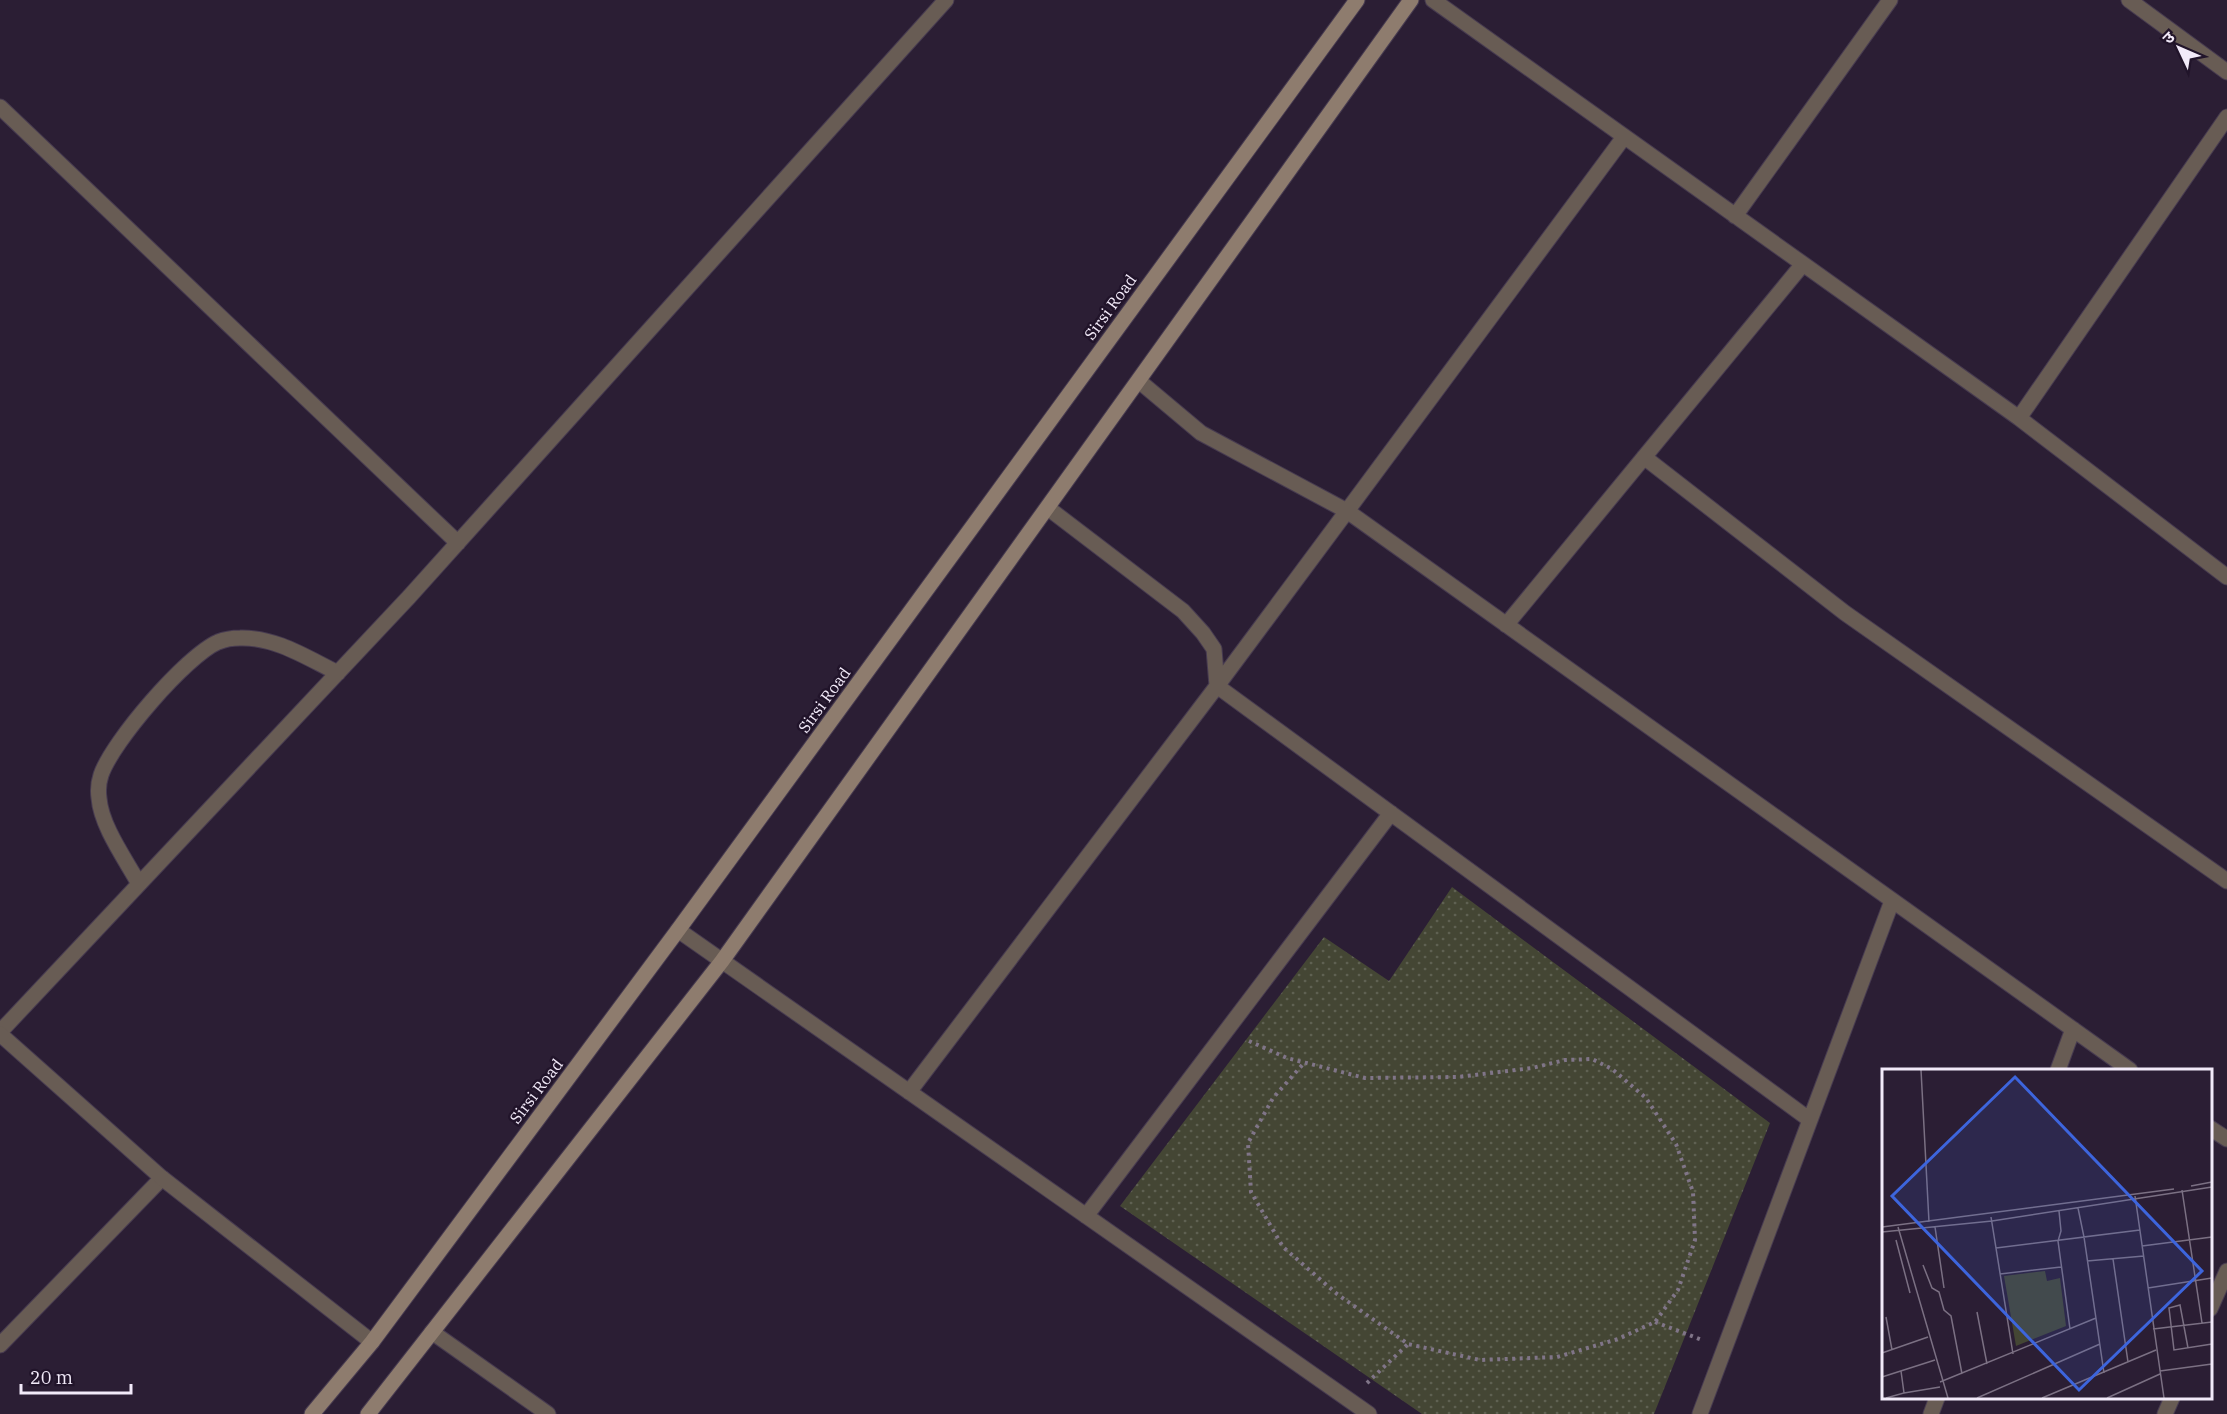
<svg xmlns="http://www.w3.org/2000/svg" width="2227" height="1414" viewBox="0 0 2227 1414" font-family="'IBM Plex Serif','Noto Sans Devanagari',serif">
<defs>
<pattern id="park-dots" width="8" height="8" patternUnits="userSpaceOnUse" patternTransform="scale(1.5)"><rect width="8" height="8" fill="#444634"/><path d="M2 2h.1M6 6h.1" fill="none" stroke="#5f6152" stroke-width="1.8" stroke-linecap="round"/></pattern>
</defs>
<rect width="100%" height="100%" fill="#2b1e34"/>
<path fill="url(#park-dots)" d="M 1452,887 L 1770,1123 L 1654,1414 L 1422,1414 L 1120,1206 L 1324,937 L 1389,981 Z"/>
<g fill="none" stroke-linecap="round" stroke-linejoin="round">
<defs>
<path id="lane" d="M 0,107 L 458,543
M 139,884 C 126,860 101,826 99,798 C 98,791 99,781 101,775 C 112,742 186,656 218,642 C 223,640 233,638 240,638 C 276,637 307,658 338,673
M 0,1032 L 409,597 L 946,0
M 0,1345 L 162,1178"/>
<path id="street" d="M 1433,0 L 2019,418 L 2227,577
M 2129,0 L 2227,72
M 1624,137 L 1347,511 L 2130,1070
M 1735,216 L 1890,0
M 2019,418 L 2227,117
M 1644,457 L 1845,613 L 2227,881
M 1048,508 L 1183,611 L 1203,633 L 1214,649 L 1217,686 L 1810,1120
M 1506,625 L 1803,264
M 678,930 L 1369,1414
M 0,1034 L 162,1178 L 372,1342
M 2058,1070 L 2073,1029
M 909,1092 L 1217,686 L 1347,511 L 1201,433 L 1139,381
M 2210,1128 L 2227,1139
M 1086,1216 L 1391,813
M 2210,1309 L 2227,1271
M 432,1332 L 548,1414
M 1700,1414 L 1892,901
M 1931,1414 L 1937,1398
M 2165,1414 L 2172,1398"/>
<path id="secondary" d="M 312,1414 L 372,1342 L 678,930 L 1357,0
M 368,1414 L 722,961 L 1411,0"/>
</defs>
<use href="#lane" stroke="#473b50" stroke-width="17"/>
<use href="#street" stroke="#473b50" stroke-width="17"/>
<use href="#secondary" stroke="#473b50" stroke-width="17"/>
<path stroke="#807588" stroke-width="4" stroke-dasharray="3 4.5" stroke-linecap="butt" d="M 1249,1041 L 1287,1058 L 1365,1078 L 1458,1077 L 1532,1068 L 1565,1060 L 1592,1059 L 1612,1069 L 1646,1098 L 1676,1144 L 1693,1192 L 1695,1240 L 1678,1290 L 1655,1322 L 1618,1339 L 1557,1357 L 1480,1360 L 1408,1344 L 1337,1294 L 1283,1247 L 1251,1192 L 1248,1143 L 1273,1098 L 1304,1063
M 1655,1322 L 1702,1340
M 1367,1383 L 1408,1344"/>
<use href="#lane" stroke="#685c54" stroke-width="15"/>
<use href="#street" stroke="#685c54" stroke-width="15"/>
<use href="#secondary" stroke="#8e7c6e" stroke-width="15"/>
</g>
<g text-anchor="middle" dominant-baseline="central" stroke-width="5" stroke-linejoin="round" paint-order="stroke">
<g font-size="16" fill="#f2eaf9" stroke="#21142a">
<text transform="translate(1110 307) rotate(-54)">Sirsi Road</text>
<text transform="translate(824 700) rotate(-54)">Sirsi Road</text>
<text transform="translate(536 1091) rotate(-53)">Sirsi Road</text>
</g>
</g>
<g transform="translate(1882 1069)">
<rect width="330" height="330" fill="#2b1e34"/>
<path d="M 163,202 L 165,212 L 178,209 L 184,257 L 134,277 L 122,207 Z" fill="#444634"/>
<path fill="none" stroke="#7b7083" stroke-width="1.5" d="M 39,1 L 47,153M 309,117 L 330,113M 300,121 L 320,254M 253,127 L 282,329M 177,142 L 179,162 L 176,172 L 188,260M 109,148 L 131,285M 0,158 L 292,120M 16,158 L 66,329M 53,158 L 62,219M 0,163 L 110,152 L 330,118M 14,171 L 28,224M 260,177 L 330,168M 114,179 L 202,168 L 196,139M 231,190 L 246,293M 205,192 L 262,187M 41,196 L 50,219 L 57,223 L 62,241 L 69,247 L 80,305M 118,205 L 179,198M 266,219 L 330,209M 95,243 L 105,295M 4,248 L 10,281M 271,260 L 330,253M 306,279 L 298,236 L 287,239 L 292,281 L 330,275M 0,284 L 46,268M 278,302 L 330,295M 222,304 L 202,168 L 258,161M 0,308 L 53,291M 58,313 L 214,249M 22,324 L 58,318M 4,329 L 22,324 L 19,302M 95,329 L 218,275M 160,329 L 274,281M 225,329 L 278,305"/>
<path fill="#3d65dd" fill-opacity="0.15" stroke="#3d65dd" stroke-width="3" d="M 133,8 L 320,202 L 197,321 L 10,127 Z"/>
<rect width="330" height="330" fill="none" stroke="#f2eaf9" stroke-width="3"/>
</g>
<g transform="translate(2179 48) rotate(314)" stroke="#21142a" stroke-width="4.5" paint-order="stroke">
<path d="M0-4.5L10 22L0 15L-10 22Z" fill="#f2eaf9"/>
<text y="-9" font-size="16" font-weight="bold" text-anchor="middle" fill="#f2eaf9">उ</text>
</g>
<path d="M21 1384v9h110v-9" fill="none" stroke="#f2eaf9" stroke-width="3"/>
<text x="30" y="1384" font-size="18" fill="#f2eaf9" stroke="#21142a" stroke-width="4.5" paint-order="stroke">20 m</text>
</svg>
